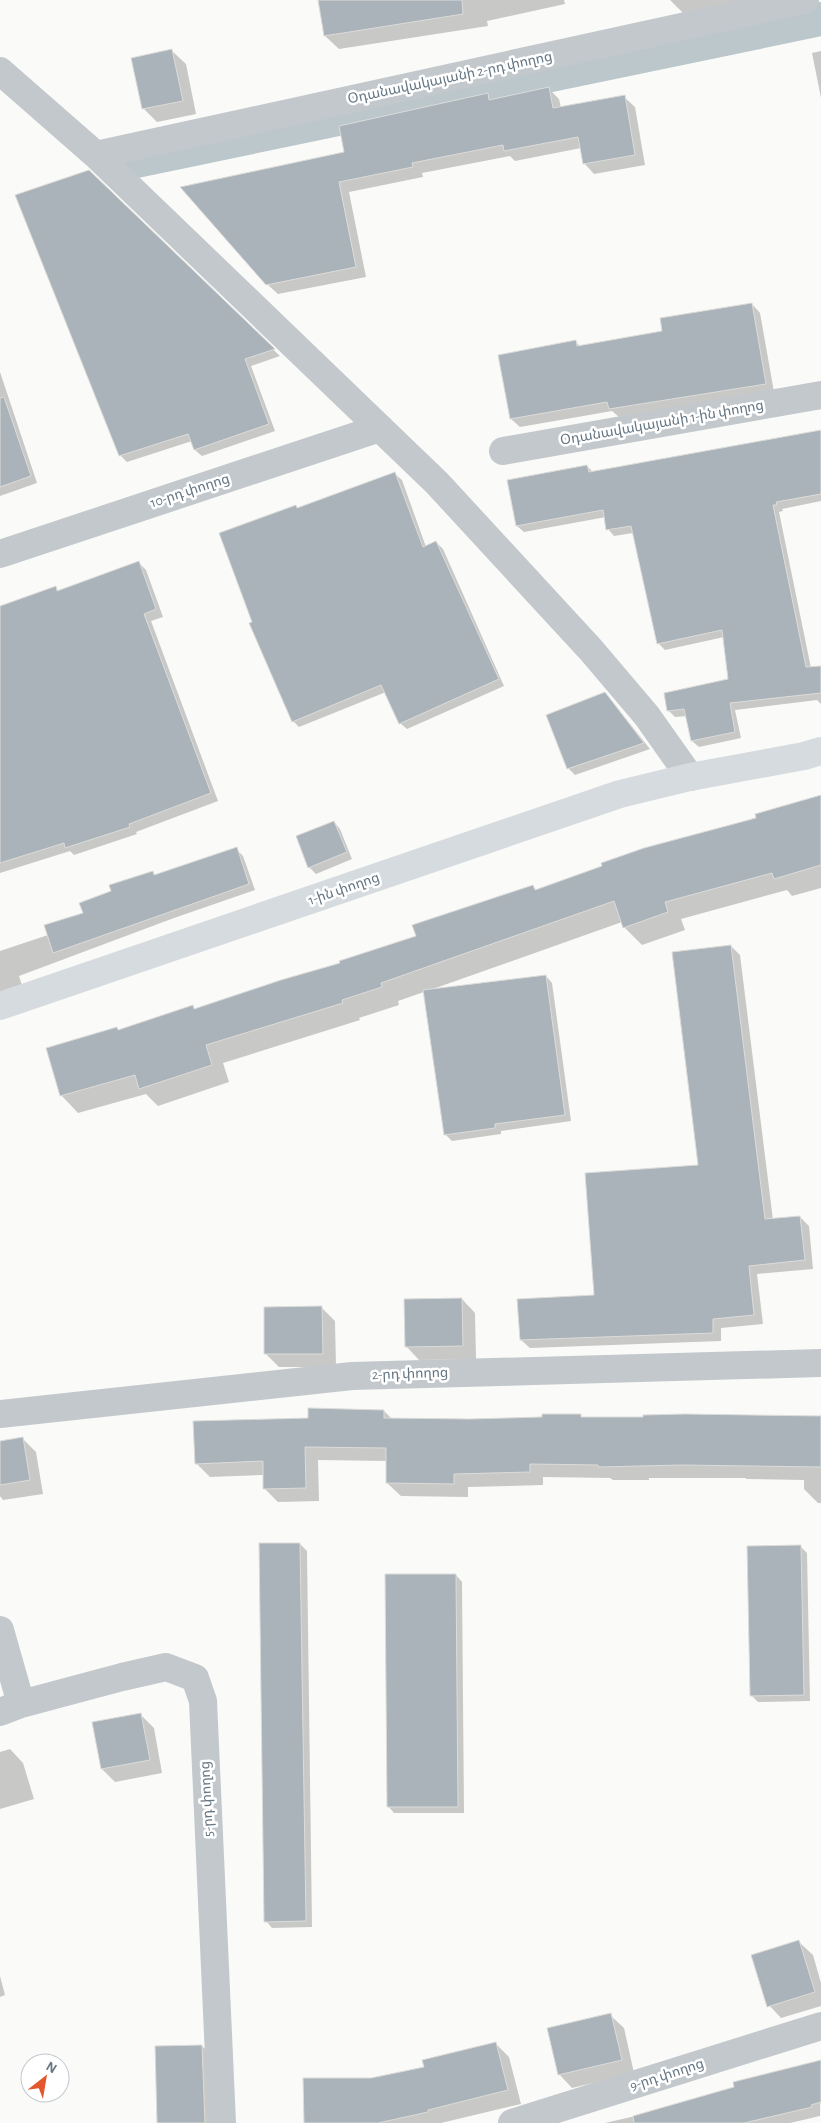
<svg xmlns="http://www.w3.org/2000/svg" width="821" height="2123" viewBox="0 0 821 2123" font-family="'Alegreya Sans','Noto Sans Armenian',sans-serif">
<rect width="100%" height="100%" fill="#fafaf8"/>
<path fill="#0003" d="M 320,0 L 564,0 L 565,4 L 487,21 L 488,26 L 339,49 L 325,36 Z
M 670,0 L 788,0 L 690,20 Z
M 172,51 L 186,64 L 196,114 L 157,122 L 143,108 Z
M 821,51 L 821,98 L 812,53 Z
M 549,89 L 559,99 L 561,108 L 624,97 L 635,107 L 645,165 L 594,174 L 584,163 L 581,148 L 515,161 L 510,156 L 422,173 L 423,177 L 349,192 L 366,277 L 278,294 L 267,284 L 346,152 L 487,95 L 493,100 Z
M 88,171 L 280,356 L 251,366 L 275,431 L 202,456 L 195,450 L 192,441 L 127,462 L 120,455 Z
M 752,304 L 760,313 L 774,392 L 619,417 L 612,411 L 520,427 L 511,419 L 576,342 L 581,347 L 663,332 Z
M 0,372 L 37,483 L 0,496 Z
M 821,431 L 821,501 L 782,509 L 783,511 L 779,512 L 811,668 L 821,667 L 821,704 L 817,700 L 735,710 L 741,738 L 699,747 L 692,741 L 687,716 L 675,717 L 668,710 L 729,680 L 724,637 L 665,650 L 658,643 L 633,533 L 614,536 L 608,529 L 606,517 L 524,532 L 517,526 L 587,466 L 593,472 Z
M 395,474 L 402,480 L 426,547 L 436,542 L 443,549 L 504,686 L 407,729 L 400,723 L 386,692 L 299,727 L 293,721 L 296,506 L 298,509 Z
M 138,562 L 146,570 L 163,617 L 151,621 L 218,801 L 136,832 L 137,834 L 74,855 L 70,851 L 0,873 L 0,608 L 55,587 L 59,591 Z
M 611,700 L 650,749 L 575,775 L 568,768 Z
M 821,796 L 821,888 L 792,896 L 787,890 L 681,919 L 685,930 L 642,945 L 624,927 L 622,922 L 430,990 L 546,976 L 552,983 L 571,1121 L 501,1131 L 501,1134 L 452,1141 L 445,1134 L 424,992 L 398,1001 L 399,1005 L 359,1018 L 360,1020 L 223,1063 L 229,1082 L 158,1106 L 146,1094 L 78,1113 L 61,1095 L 117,1028 L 119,1031 L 192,1007 L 196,1010 L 342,964 L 417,937 L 533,887 L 537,890 Z
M 334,822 L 340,829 L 352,859 L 316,874 L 309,867 Z
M 236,849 L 243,856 L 255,890 L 174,918 L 19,976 L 22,985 L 0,992 L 0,951 L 48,935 L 84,914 L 113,891 L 152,872 L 156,875 Z
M 731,946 L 740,955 L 773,1220 L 800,1217 L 809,1226 L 813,1269 L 757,1274 L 763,1324 L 721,1328 L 721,1341 L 530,1348 L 521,1340 L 595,1296 L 699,1166 Z
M 462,1299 L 475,1313 L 476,1359 L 419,1360 L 406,1346 Z
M 321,1307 L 335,1321 L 336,1367 L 279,1367 L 266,1354 Z
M 384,1411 L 392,1419 L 469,1420 L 580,1415 L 583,1418 L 820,1417 L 821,1414 L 821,1503 L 818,1503 L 804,1489 L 804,1480 L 747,1479 L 745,1478 L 649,1478 L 649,1480 L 613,1480 L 610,1478 L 543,1477 L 543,1485 L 468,1487 L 468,1497 L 401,1496 L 387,1483 L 388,1461 L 318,1460 L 319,1501 L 278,1502 L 265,1489 L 264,1475 L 210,1477 L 196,1463 L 309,1419 Z
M 22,1438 L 36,1452 L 43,1494 L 3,1500 L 0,1496 L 0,1442 Z
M 300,1544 L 307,1551 L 312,1927 L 272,1928 L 266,1921 Z
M 800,1546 L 807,1553 L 810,1701 L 758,1702 L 751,1695 Z
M 456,1575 L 462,1582 L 464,1813 L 394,1813 L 388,1806 Z
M 141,1715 L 154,1728 L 162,1773 L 115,1782 L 102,1769 Z
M 10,1749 L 23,1763 L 34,1799 L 0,1809 L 0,1752 Z
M 799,1942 L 813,1955 L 821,1983 L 821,2006 L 781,2018 L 768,2004 Z
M 0,1976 L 5,1995 L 0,1997 Z
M 610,2015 L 624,2028 L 634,2073 L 572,2088 L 559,2074 Z
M 495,2043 L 509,2057 L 521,2104 L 441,2123 L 305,2123 L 371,2080 L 425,2068 Z
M 202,2046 L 215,2059 L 217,2123 L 158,2123 Z
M 821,2061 L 820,2116 L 790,2123 L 605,2123 L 679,2106 Z"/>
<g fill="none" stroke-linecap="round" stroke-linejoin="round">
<path stroke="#bbc7cb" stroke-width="34" d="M 131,162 L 821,19"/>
</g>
<path fill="#aab3b9" stroke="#dcdcda" d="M 318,0 L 462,0 L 463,14 L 324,36 Z
M 172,49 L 183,101 L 142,109 L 131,58 Z
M 549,87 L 553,108 L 625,95 L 635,155 L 583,164 L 578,137 L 504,151 L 503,145 L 412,163 L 413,167 L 339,182 L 356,267 L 266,285 L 180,187 L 344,152 L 339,126 L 488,93 L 489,100 Z
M 89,170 L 275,349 L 245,359 L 269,424 L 194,450 L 188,434 L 119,456 L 15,195 Z
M 752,303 L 766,384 L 609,409 L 607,402 L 510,419 L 498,355 L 576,340 L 577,346 L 662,331 L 660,318 Z
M 4,397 L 31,476 L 0,487 L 0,398 Z
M 821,430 L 821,494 L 776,502 L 777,505 L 773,505 L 806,667 L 821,666 L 821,693 L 730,703 L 735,732 L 691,741 L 684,709 L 667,711 L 664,693 L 728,679 L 722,630 L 657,644 L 631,526 L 606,530 L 603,510 L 516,526 L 507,480 L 587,465 L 589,472 Z
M 395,472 L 423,547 L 436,541 L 499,679 L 399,724 L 381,685 L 292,722 L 249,623 L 252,622 L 219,533 L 296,505 L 297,508 Z
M 139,561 L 156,609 L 144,614 L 211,793 L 129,824 L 130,827 L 65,848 L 64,843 L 0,863 L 0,606 L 56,586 L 57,591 Z
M 605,692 L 644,743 L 567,769 L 546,715 Z
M 821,795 L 821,865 L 774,879 L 772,873 L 665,902 L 668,912 L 623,928 L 614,901 L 381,983 L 382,987 L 342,1000 L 343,1003 L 206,1045 L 212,1065 L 139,1089 L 135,1075 L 60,1096 L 46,1048 L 117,1027 L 118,1030 L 193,1005 L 194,1009 L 281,980 L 340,963 L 339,961 L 416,936 L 412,925 L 533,885 L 535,890 L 602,866 L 601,863 L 644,848 L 756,818 L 755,814 Z
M 334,821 L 347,852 L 308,868 L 296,836 Z
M 237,847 L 249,884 L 53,953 L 44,925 L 83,913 L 79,903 L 111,891 L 109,885 L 153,871 L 154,875 Z
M 731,945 L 765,1219 L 800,1216 L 805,1260 L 749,1266 L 754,1315 L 713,1319 L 713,1333 L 520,1340 L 517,1299 L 594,1295 L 585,1173 L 698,1165 L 672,952 Z
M 546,975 L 565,1115 L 495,1124 L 495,1128 L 444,1135 L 423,990 Z
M 462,1298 L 463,1346 L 405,1347 L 404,1299 Z
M 322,1306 L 323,1354 L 264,1354 L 264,1307 Z
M 308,1408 L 384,1410 L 384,1418 L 469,1419 L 542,1417 L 542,1414 L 581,1414 L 581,1417 L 643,1417 L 643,1415 L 685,1414 L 821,1416 L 821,1467 L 681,1465 L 598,1467 L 598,1465 L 530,1464 L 530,1472 L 454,1474 L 454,1484 L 386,1483 L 386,1448 L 305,1447 L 306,1488 L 263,1489 L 263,1461 L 195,1464 L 193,1421 L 308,1418 Z
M 23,1437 L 30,1480 L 0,1485 L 0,1441 Z
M 259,1543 L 300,1543 L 306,1921 L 264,1922 Z
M 801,1545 L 804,1695 L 750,1696 L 747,1546 Z
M 385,1574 L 456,1574 L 458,1807 L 387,1807 Z
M 141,1713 L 150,1760 L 101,1769 L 92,1722 Z
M 799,1940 L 815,1992 L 767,2007 L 751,1955 Z
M 611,2013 L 622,2060 L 558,2075 L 547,2028 Z
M 496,2042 L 508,2090 L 428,2110 L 428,2112 L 378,2123 L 304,2123 L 303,2078 L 371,2078 L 424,2067 L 422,2060 Z
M 202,2045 L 205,2123 L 157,2123 L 155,2046 Z
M 821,2060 L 821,2102 L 811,2105 L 812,2107 L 744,2123 L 634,2123 L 633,2116 L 734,2087 L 733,2082 Z"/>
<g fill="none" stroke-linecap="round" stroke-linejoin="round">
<path stroke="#c3c8cc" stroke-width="28" d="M 0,71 L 96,155 L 437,483 L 591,650 L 647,716 L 690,777
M 96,155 L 805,0
M 503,451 L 821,395
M 0,554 L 380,428
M 0,1414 L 352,1376 L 821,1363
M 0,1630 L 21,1704
M 0,1712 L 21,1704 L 122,1677 L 166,1667 L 195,1678 L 203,1701 L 222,2123
M 512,2123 L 821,2026"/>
<path stroke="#d6dbdf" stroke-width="28" d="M 0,1006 L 620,794 L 690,777 L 804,756 L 821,751"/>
</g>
<g text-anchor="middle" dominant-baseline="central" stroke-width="5" stroke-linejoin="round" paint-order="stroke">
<g font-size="14" fill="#657683" stroke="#fff">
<text transform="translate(450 78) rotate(-12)">Օդանավակայանի 2-րդ փողոց</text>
<text transform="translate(662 423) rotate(-10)">Օդանավակայանի 1-ին փողոց</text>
<text transform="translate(190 491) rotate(-18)">10-րդ փողոց</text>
<text transform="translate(344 889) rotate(-19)">1-ին փողոց</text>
<text transform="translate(410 1374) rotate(-2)">2-րդ փողոց</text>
<text transform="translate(207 1799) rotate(-93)">5-րդ փողոց</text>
<text transform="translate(667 2075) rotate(-18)">9-րդ փողոց</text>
</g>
</g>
<g transform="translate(45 2078) rotate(31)"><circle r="24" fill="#ffffff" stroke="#c1c8cd"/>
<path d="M0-4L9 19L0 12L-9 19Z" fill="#e4572e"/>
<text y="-8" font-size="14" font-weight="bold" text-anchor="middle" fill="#657683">N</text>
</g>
</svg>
